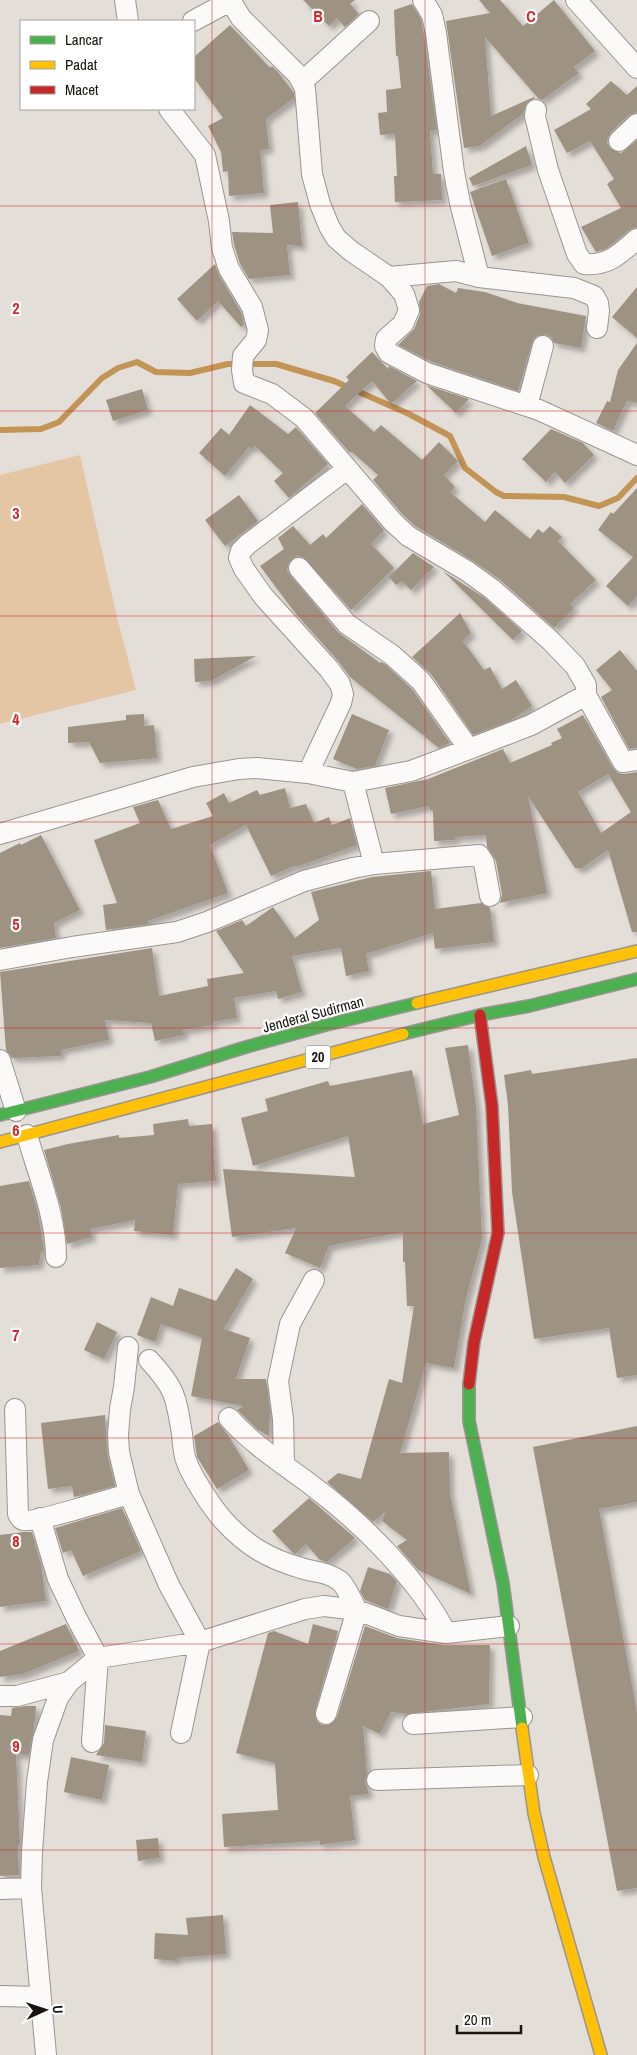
<svg xmlns="http://www.w3.org/2000/svg" width="637" height="2055" viewBox="0 0 637 2055" font-family="'Archivo Narrow',sans-serif">
<defs>
<filter id="shadow"><feDropShadow dx="4.5" dy="4.5" stdDeviation="2.5" flood-color="#0004"/></filter>
</defs>
<rect width="100%" height="100%" fill="#e4ded8"/>
<path fill="#e4c6a5" d="M 80,455 L 117,617 L 136,690 L 0,724 L 0,475 Z"/>
<g fill="none" stroke-linecap="round" stroke-linejoin="round">
<path stroke="#c29455" stroke-width="6" d="M 0,430 L 41,429 L 59,422 L 102,378 L 118,368 L 137,362 L 156,372 L 190,373 L 228,364 L 276,364 L 334,381 L 409,414 L 450,436 L 465,468 L 496,492 L 504,496 L 564,497 L 599,506 L 618,498 L 637,478"/>
</g>
<path fill="#9e9283" fill-rule="evenodd" filter="url(#shadow)" d="M 303,0 L 355,0 L 350,4 L 359,14 L 345,27 L 337,18 L 329,26 Z
M 479,0 L 500,0 L 523,26 L 554,0 L 595,51 L 574,67 L 579,73 L 542,100 L 538,98 L 485,37 L 491,116 L 534,97 L 535,98 L 527,103 L 523,114 L 480,146 L 464,148 L 446,21 L 490,13 Z
M 412,4 L 421,19 L 424,35 L 437,130 L 430,131 L 433,174 L 441,174 L 442,200 L 395,202 L 394,176 L 397,176 L 395,134 L 380,135 L 378,113 L 387,112 L 386,90 L 401,88 L 398,56 L 396,56 L 394,10 Z
M 230,25 L 270,68 L 272,66 L 278,72 L 294,93 L 294,98 L 266,119 L 269,149 L 260,150 L 264,193 L 229,196 L 228,171 L 223,172 L 221,152 L 208,126 L 223,118 L 194,78 L 194,57 Z
M 611,81 L 627,95 L 637,86 L 637,112 L 629,115 L 611,132 L 608,137 L 607,143 L 611,149 L 621,153 L 637,140 L 637,227 L 629,230 L 607,248 L 596,252 L 581,227 L 621,208 L 607,184 L 614,179 L 590,141 L 567,153 L 554,130 L 591,109 L 586,104 Z
M 526,146 L 532,165 L 473,186 L 469,178 Z
M 506,179 L 529,243 L 492,256 L 470,192 Z
M 298,202 L 302,246 L 287,245 L 290,275 L 249,279 L 240,264 L 234,245 L 232,232 L 273,233 L 270,205 Z
M 215,264 L 219,275 L 241,312 L 244,324 L 241,327 L 218,301 L 197,321 L 177,299 Z
M 439,284 L 456,293 L 458,288 L 485,292 L 517,303 L 586,316 L 581,348 L 554,343 L 551,337 L 546,334 L 535,337 L 532,343 L 518,391 L 432,362 L 398,345 L 414,329 L 420,314 L 419,302 L 427,286 Z
M 637,287 L 637,338 L 612,317 Z
M 637,343 L 637,403 L 627,401 L 613,431 L 596,423 L 607,401 L 610,402 L 618,370 Z
M 372,352 L 388,369 L 389,366 L 417,381 L 391,404 L 372,381 L 345,406 L 374,432 L 381,425 L 422,460 L 439,442 L 458,461 L 444,475 L 455,487 L 450,492 L 485,522 L 495,510 L 530,539 L 538,529 L 543,533 L 550,526 L 562,537 L 558,541 L 596,580 L 570,604 L 574,608 L 554,628 L 499,579 L 473,561 L 415,526 L 402,514 L 373,480 L 378,475 L 352,452 L 349,452 L 315,413 L 349,380 L 346,377 Z
M 426,385 L 469,399 L 456,413 Z
M 142,389 L 148,410 L 113,421 L 106,400 Z
M 250,405 L 288,434 L 296,427 L 328,464 L 289,498 L 274,481 L 283,473 L 255,446 L 252,449 L 249,447 L 225,476 L 199,453 L 221,428 L 229,435 Z
M 551,429 L 583,443 L 594,455 L 565,483 L 555,472 L 546,482 L 522,459 Z
M 637,488 L 637,596 L 628,606 L 606,586 L 633,557 L 598,530 L 611,512 L 613,514 Z
M 239,495 L 258,521 L 225,546 L 205,520 Z
M 362,504 L 384,530 L 371,544 L 394,568 L 351,610 L 303,557 L 297,556 L 292,559 L 288,565 L 287,571 L 338,632 L 380,663 L 381,662 L 385,664 L 412,689 L 450,743 L 439,748 L 425,737 L 425,734 L 423,735 L 350,677 L 338,661 L 296,614 L 260,566 L 284,549 L 278,538 L 293,526 L 310,545 L 323,534 L 326,538 Z
M 413,553 L 434,567 L 411,590 L 402,581 L 396,585 L 389,577 Z
M 443,571 L 485,598 L 522,631 L 513,640 Z
M 460,613 L 471,633 L 463,641 L 484,670 L 490,667 L 502,689 L 516,680 L 532,706 L 510,721 L 473,735 L 431,674 L 412,657 Z
M 620,650 L 637,671 L 637,748 L 629,749 L 601,697 L 612,690 L 596,670 Z
M 256,656 L 211,681 L 195,682 L 194,659 Z
M 144,714 L 144,726 L 154,725 L 157,758 L 100,763 L 89,742 L 68,743 L 68,727 L 126,720 L 126,715 Z
M 352,714 L 389,730 L 375,766 L 357,769 L 333,759 Z
M 583,715 L 613,768 L 618,773 L 624,774 L 637,772 L 637,932 L 632,932 L 608,850 L 582,868 L 575,868 L 528,796 L 547,893 L 500,903 L 502,894 L 496,861 L 487,847 L 486,835 L 455,837 L 455,840 L 434,841 L 433,810 L 430,810 L 429,806 L 391,814 L 385,788 L 428,779 L 503,749 L 510,763 L 552,745 L 551,743 L 562,738 L 557,729 ZM 608,774 L 631,812 L 601,833 L 578,792 Z
M 285,788 L 290,808 L 306,804 L 314,823 L 329,817 L 332,825 L 350,818 L 357,845 L 299,866 L 294,866 L 271,876 L 246,825 L 210,845 L 228,893 L 148,921 L 149,924 L 106,930 L 103,905 L 117,903 L 94,840 L 140,823 L 133,807 L 158,800 L 171,829 L 213,816 L 206,803 L 224,793 L 229,803 L 257,790 L 260,795 Z
M 41,835 L 80,910 L 54,923 L 56,938 L 0,948 L 0,853 L 20,843 L 21,845 Z
M 431,871 L 435,909 L 481,903 L 490,908 L 494,942 L 435,949 L 433,933 L 366,954 L 369,971 L 346,976 L 341,948 L 292,956 L 302,992 L 278,999 L 276,991 L 234,998 L 237,1018 L 213,1022 L 213,1025 L 183,1030 L 184,1035 L 155,1041 L 151,1023 L 105,1020 L 109,1040 L 61,1050 L 61,1056 L 12,1058 L 6,1050 L 0,972 L 152,948 L 159,996 L 208,986 L 207,979 L 244,973 L 216,931 L 242,920 L 246,926 L 273,907 L 295,938 L 319,920 L 311,892 L 372,877 Z
M 468,1045 L 476,1107 L 482,1239 L 465,1303 L 454,1368 L 426,1363 L 400,1453 L 449,1452 L 450,1494 L 471,1594 L 418,1570 L 397,1546 L 407,1540 L 382,1521 L 385,1512 L 373,1522 L 327,1482 L 338,1473 L 361,1479 L 389,1379 L 402,1383 L 414,1306 L 407,1306 L 405,1262 L 403,1262 L 403,1232 L 329,1246 L 320,1268 L 285,1253 L 296,1228 L 232,1237 L 223,1169 L 355,1177 L 348,1136 L 253,1166 L 241,1118 L 268,1111 L 265,1099 L 328,1081 L 330,1086 L 412,1070 L 423,1124 L 459,1115 L 445,1048 Z
M 637,1058 L 637,1375 L 617,1378 L 609,1328 L 534,1339 L 512,1192 L 508,1105 L 504,1075 L 531,1070 L 532,1074 Z
M 188,1119 L 189,1126 L 212,1124 L 216,1181 L 178,1184 L 173,1235 L 134,1231 L 135,1220 L 90,1229 L 92,1237 L 67,1244 L 61,1208 L 44,1150 L 68,1144 L 119,1135 L 119,1138 L 154,1135 L 153,1124 Z
M 29,1181 L 38,1213 L 43,1243 L 44,1250 L 41,1251 L 39,1265 L 0,1268 L 0,1186 Z
M 236,1268 L 253,1279 L 224,1329 L 250,1338 L 236,1379 L 266,1379 L 270,1409 L 269,1436 L 258,1430 L 237,1410 L 243,1406 L 191,1396 L 202,1338 L 161,1324 L 155,1342 L 137,1335 L 151,1297 L 173,1306 L 179,1288 L 216,1301 Z
M 97,1322 L 117,1332 L 104,1359 L 84,1350 Z
M 105,1415 L 107,1453 L 115,1486 L 74,1497 L 72,1486 L 48,1489 L 41,1423 Z
M 218,1422 L 228,1435 L 249,1470 L 217,1489 L 197,1457 L 194,1436 Z
M 637,1426 L 637,1502 L 599,1509 L 637,1712 L 637,1888 L 617,1891 L 533,1447 Z
M 309,1498 L 355,1538 L 327,1562 L 320,1560 L 306,1544 L 295,1554 L 292,1552 L 272,1531 Z
M 122,1508 L 141,1551 L 83,1576 L 71,1550 L 63,1553 L 55,1528 Z
M 23,1532 L 32,1532 L 41,1564 L 46,1601 L 0,1607 L 0,1535 Z
M 368,1567 L 390,1574 L 397,1581 L 388,1609 L 365,1600 L 360,1591 Z
M 66,1624 L 79,1651 L 23,1674 L 0,1677 L 0,1651 Z
M 313,1624 L 338,1631 L 315,1711 L 317,1722 L 322,1725 L 329,1725 L 337,1717 L 365,1626 L 397,1638 L 444,1645 L 490,1645 L 489,1704 L 408,1714 L 391,1712 L 380,1734 L 363,1726 L 367,1774 L 365,1781 L 369,1794 L 350,1796 L 355,1840 L 320,1845 L 320,1841 L 224,1847 L 222,1814 L 278,1810 L 275,1763 L 236,1753 L 268,1633 L 274,1631 L 308,1644 Z
M 26,1706 L 36,1706 L 34,1729 L 29,1755 L 16,1754 L 20,1844 L 18,1844 L 19,1875 L 0,1876 L 0,1715 L 11,1716 L 12,1708 Z
M 105,1725 L 146,1731 L 142,1762 L 96,1755 L 104,1743 Z
M 71,1757 L 109,1765 L 102,1800 L 64,1792 Z
M 158,1838 L 160,1858 L 138,1861 L 136,1840 Z
M 223,1915 L 226,1954 L 177,1958 L 177,1961 L 154,1959 L 155,1933 L 188,1935 L 186,1918 Z"/>
<g fill="none" stroke-linecap="round" stroke-linejoin="round">
<defs>
<path id="street" d="M 125,0 L 128,21
M 230,0 L 241,18 L 298,75 L 305,88 L 312,174 L 320,204 L 329,226 L 336,238 L 351,251 L 389,277 L 404,294 L 409,310 L 403,324 L 386,339 L 385,346 L 389,353 L 427,373 L 539,410 L 637,455
M 423,0 L 432,15 L 436,33 L 454,172 L 460,203 L 479,277
M 576,0 L 637,68
M 193,21 L 232,0
M 302,82 L 369,21
M 169,109 L 205,155 L 219,221 L 222,248 L 229,269 L 252,307 L 258,330 L 256,340 L 243,356 L 242,370 L 244,383 L 272,394 L 304,418 L 393,522 L 408,536 L 467,571 L 492,589 L 551,641 L 575,666 L 586,685 L 586,695 L 531,725 L 469,749 L 411,771 L 353,782
M 536,110 L 535,116 L 548,170 L 577,254 L 584,264 C 609,266 619,254 637,239
M 619,141 L 637,124
M 389,277 L 456,271 L 479,277 L 574,288 L 594,296 L 598,303 L 599,311 L 597,328
M 527,406 L 543,346
M 299,568 L 347,624 L 392,655 L 421,681 L 469,749
M 586,695 L 623,762 L 637,760
M 308,773 L 341,703 L 343,694 L 340,684 L 329,669 L 263,596 L 244,569 L 239,558 L 241,551 L 248,544 L 347,469
M 0,834 L 193,777 L 239,769 L 257,768 L 308,773 L 353,782 L 374,864
M 0,960 L 72,947 L 177,932 L 207,922 L 304,881 L 353,868 L 374,864 L 479,855 L 484,863 L 490,896
M 0,1060 L 16,1111
M 27,1135 C 38,1174 56,1216 56,1257
M 128,1347 L 124,1387 L 120,1409 L 118,1435 L 119,1452 L 129,1494 L 169,1585 L 200,1642 L 181,1733
M 149,1360 C 175,1388 176,1396 182,1434 C 183,1442 183,1452 186,1460 C 191,1476 213,1509 224,1521 C 247,1546 269,1559 301,1568 C 316,1573 326,1571 340,1581 C 347,1587 352,1602 357,1610 L 326,1714
M 15,1409 L 18,1514 C 20,1517 20,1519 23,1520 C 33,1524 113,1498 129,1494
M 229,1418 C 254,1446 285,1465 314,1487 C 362,1523 419,1580 446,1633
M 284,1465 L 283,1419 L 278,1381 L 290,1324 L 314,1280
M 40,1518 L 58,1579 L 76,1617 L 98,1658 L 92,1742
M 0,1696 L 17,1696 L 69,1682
M 413,1724 L 522,1717
M 377,1780 L 528,1775
M 0,1889 L 31,1888
M 0,1996 L 41,1997
M 46,2055 L 31,1888 L 32,1852 L 37,1782 L 43,1740 L 58,1698 L 69,1682 L 98,1658 L 200,1642 L 305,1609 L 324,1606 L 357,1610 L 399,1626 L 446,1633 L 509,1626"/>
<path id="fast" d="M 403,1034 L 480,1015 L 529,1006 L 637,979
M 0,1115 L 150,1077 L 246,1047 L 326,1025 L 417,1003
M 469,1384 L 469,1421 L 503,1583 L 522,1728"/>
<path id="slow" d="M 417,1003 L 637,951
M 0,1142 L 403,1034
M 522,1728 L 534,1813 L 544,1857 L 601,2055"/>
<path id="jam" d="M 469,1384 L 474,1342 L 498,1233 L 492,1106 L 480,1015"/>
</defs>
<use href="#street" stroke="#9a9591" stroke-width="22"/>
<use href="#fast" stroke="#9a9591" stroke-width="14"/>
<use href="#slow" stroke="#9a9591" stroke-width="14"/>
<use href="#jam" stroke="#9a9591" stroke-width="14"/>
<use href="#street" stroke="#fbfaf9" stroke-width="20"/>
<use href="#fast" stroke="#4caf50" stroke-width="11"/>
<use href="#slow" stroke="#ffc107" stroke-width="11"/>
<use href="#jam" stroke="#c62828" stroke-width="11"/>
</g>
<path fill="none" stroke="#d62828" stroke-width="1" stroke-opacity="0.55" d="M 212,0 L 212,2055M 425,0 L 425,2055M 0,206 L 637,206M 0,411 L 637,411M 0,616 L 637,616M 0,822 L 637,822M 0,1028 L 637,1028M 0,1233 L 637,1233M 0,1438 L 637,1438M 0,1644 L 637,1644M 0,1850 L 637,1850"/>
<g text-anchor="middle" dominant-baseline="central" stroke-width="4.5" stroke-linejoin="round" paint-order="stroke">
<rect fill="#fff" stroke="#5d5a58" stroke-width="1" x="305.5" y="1045.5" width="25" height="23" rx="4"/>
<g font-size="14" font-weight="bold" fill="#181410">
<text x="318" y="1057">20</text>
</g>
<g font-size="15" fill="#181410" stroke="#fff">
<text transform="translate(313 1014) rotate(-15)">Jenderal Sudirman</text>
</g>
</g>
<g font-size="16" text-anchor="middle" font-weight="bold" fill="#d62828" stroke="#fff" stroke-width="4.5" stroke-linejoin="round" paint-order="stroke">
<text x="318" y="22">B</text>
<text x="531" y="22">C</text>
<text x="16" y="314">2</text>
<text x="16" y="519">3</text>
<text x="16" y="725">4</text>
<text x="16" y="930">5</text>
<text x="16" y="1136">6</text>
<text x="16" y="1341">7</text>
<text x="16" y="1547">8</text>
<text x="16" y="1752">9</text>
</g>
<rect x="20" y="20" width="175" height="90" fill="#ffffff" stroke="#a3a19f"/>
<rect x="30" y="36" width="25" height="8" fill="#4caf50" stroke="#a3a19f"/>
<text x="65" y="45" font-size="15" fill="#181410">Lancar</text>
<rect x="30" y="61" width="25" height="8" fill="#ffc107" stroke="#a3a19f"/>
<text x="65" y="70" font-size="15" fill="#181410">Padat</text>
<rect x="30" y="86" width="25" height="8" fill="#c62828" stroke="#a3a19f"/>
<text x="65" y="95" font-size="15" fill="#181410">Macet</text>
<g transform="translate(45 2010) rotate(87)" stroke="#ffffff" stroke-width="4" paint-order="stroke">
<path d="M0-4L9 19L0 12L-9 19Z" fill="#181410"/>
<text y="-8" font-size="14" font-weight="bold" text-anchor="middle" fill="#181410">U</text>
</g>
<path d="M457 2025v8h64v-8" fill="none" stroke="#181410" stroke-width="2.5"/>
<text x="464" y="2025" font-size="15" fill="#181410" stroke="#ffffff" stroke-width="4" paint-order="stroke">20 m</text>
</svg>
